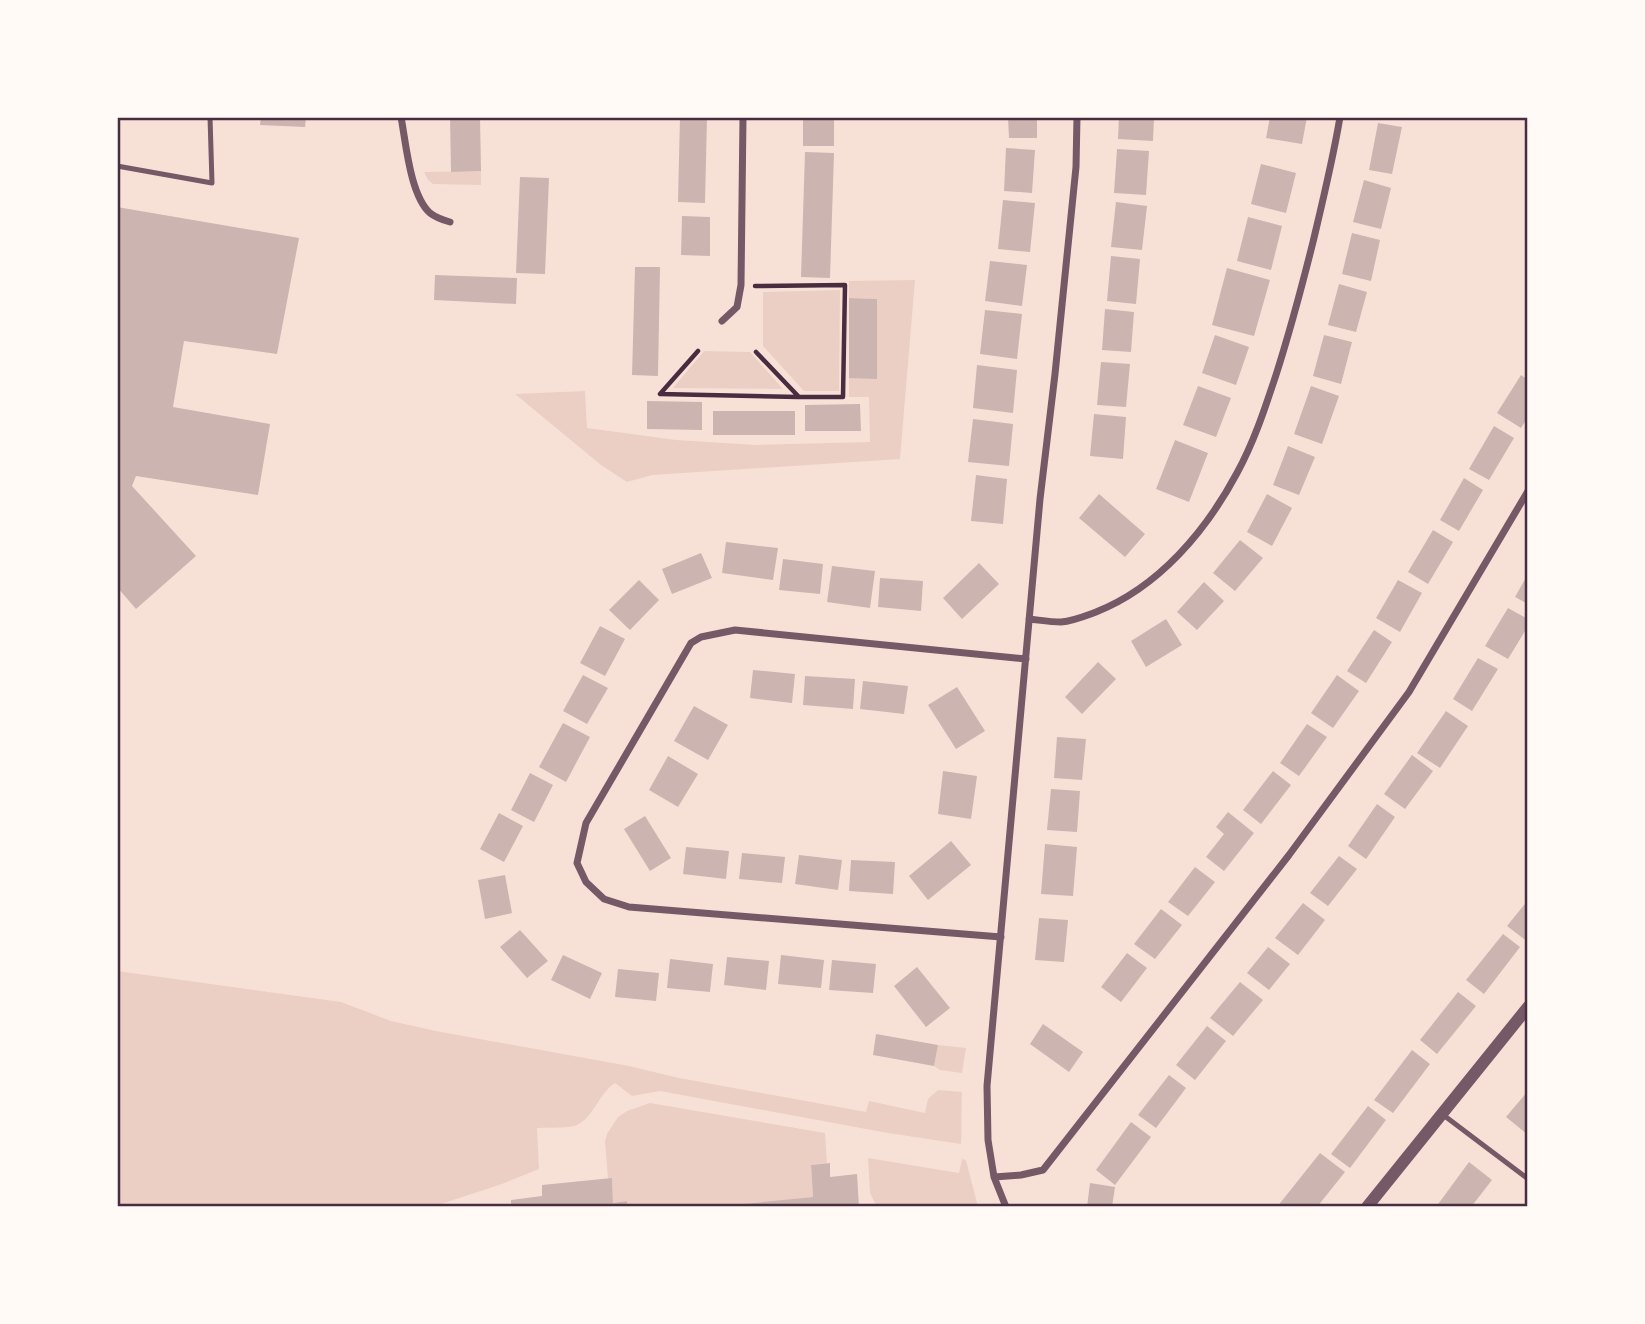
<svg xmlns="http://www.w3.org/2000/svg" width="1645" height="1324" viewBox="0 0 1645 1324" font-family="Montserrat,sans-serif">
<rect width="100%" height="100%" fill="#f7e1d7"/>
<path fill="#ebcfc5" d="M 481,171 L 481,185 L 433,184 L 428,180 L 424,172 Z
M 915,280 L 900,459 L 652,475 L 627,482 L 601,465 L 515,394 L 585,391 L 587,428 L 676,440 L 756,445 L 870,442 L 869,397 L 849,397 L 849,378 L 877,378 L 877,299 L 849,298 L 849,281 Z
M 840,290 L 839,391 L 804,391 L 763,346 L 763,292 Z
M 704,351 L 750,352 L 783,389 L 673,388 Z
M 117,971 L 341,1002 L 391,1021 L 436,1031 L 629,1066 L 679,1078 L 866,1112 L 869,1101 L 925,1113 L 928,1099 L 938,1090 L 962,1092 C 961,1109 962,1126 961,1144 L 888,1133 L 660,1091 L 632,1096 L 615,1083 C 599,1093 594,1117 577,1125 C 566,1129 549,1127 537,1128 L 539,1169 L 502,1184 L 432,1207 L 117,1207 Z
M 938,1045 L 966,1048 L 962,1073 L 940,1070 L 934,1066 Z
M 650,1103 L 825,1133 L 827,1163 L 811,1165 L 813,1197 L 715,1207 L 627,1207 L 627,1201 L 613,1203 L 612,1179 L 608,1179 L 605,1141 L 607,1134 L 618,1117 L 627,1111 Z
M 868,1158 L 959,1173 L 962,1159 L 966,1160 L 978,1207 L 877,1207 L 870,1193 Z"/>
<path fill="#ccb4b1" d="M 261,117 L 306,117 L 305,127 L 260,125 Z
M 450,117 L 480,117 L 481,171 L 451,172 Z
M 680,117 L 707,117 L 705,203 L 678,202 Z
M 803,117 L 834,117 L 834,146 L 803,146 Z
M 1008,117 L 1037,117 L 1037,138 L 1009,138 Z
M 1119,117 L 1154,117 L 1153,141 L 1118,139 Z
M 1270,117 L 1307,117 L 1302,144 L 1266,138 Z
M 1378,123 L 1402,127 L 1392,174 L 1369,170 Z
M 1006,148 L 1035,150 L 1032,193 L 1004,191 Z
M 1117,149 L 1149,151 L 1146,195 L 1114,193 Z
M 805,152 L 834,153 L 830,278 L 801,277 Z
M 1261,164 L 1296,173 L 1286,213 L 1251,204 Z
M 520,177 L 549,178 L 545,274 L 516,273 Z
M 1364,180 L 1391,188 L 1381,229 L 1353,222 Z
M 1003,200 L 1035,203 L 1030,252 L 998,249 Z
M 1116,202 L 1147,206 L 1142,250 L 1111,247 Z
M 117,207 L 299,238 L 277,354 L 184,341 L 173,407 L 270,424 L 258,495 L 136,476 L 132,486 L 196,556 L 136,609 L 117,587 Z
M 682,216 L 710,217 L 710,256 L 681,255 Z
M 1248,217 L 1282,226 L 1271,270 L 1237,261 Z
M 1352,233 L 1380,240 L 1371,281 L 1342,274 Z
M 1111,256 L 1140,259 L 1136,304 L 1107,301 Z
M 990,261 L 1027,265 L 1022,306 L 985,301 Z
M 635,267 L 660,267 L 658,376 L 632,375 Z
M 1227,268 L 1270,280 L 1254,336 L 1212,325 Z
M 435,275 L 517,278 L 516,304 L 434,300 Z
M 1339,284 L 1367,292 L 1356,332 L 1328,325 Z
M 849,298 L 877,299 L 877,379 L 849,378 Z
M 1105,309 L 1134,312 L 1131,352 L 1102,350 Z
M 985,310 L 1022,314 L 1017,359 L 980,354 Z
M 1215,335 L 1249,347 L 1236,385 L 1202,373 Z
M 1324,335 L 1352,342 L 1341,384 L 1313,376 Z
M 1101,362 L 1130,364 L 1126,407 L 1097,405 Z
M 977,365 L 1017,370 L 1013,413 L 973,408 Z
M 1521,375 L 1528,380 L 1528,417 L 1521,428 L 1497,413 Z
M 1198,386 L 1231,398 L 1216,437 L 1183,425 Z
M 1311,386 L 1339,396 L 1322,444 L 1294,434 Z
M 647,401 L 702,402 L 702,430 L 647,429 Z
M 860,404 L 861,431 L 805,431 L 805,405 Z
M 713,411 L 795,411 L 795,435 L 713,435 Z
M 1094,414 L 1126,417 L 1123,459 L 1090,456 Z
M 973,419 L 1013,424 L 1009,466 L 968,462 Z
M 1494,426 L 1514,438 L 1489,480 L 1469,469 Z
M 1175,440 L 1208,453 L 1189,502 L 1156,489 Z
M 1288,446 L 1315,457 L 1299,495 L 1273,485 Z
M 976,475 L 1007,479 L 1003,524 L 971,521 Z
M 1464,478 L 1483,490 L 1459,531 L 1440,520 Z
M 1099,494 L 1145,534 L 1125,557 L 1079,518 Z
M 1267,494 L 1292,508 L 1272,546 L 1247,532 Z
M 1433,530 L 1453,542 L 1428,584 L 1408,572 Z
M 1240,540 L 1263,558 L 1235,591 L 1213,573 Z
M 726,542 L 778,548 L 773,580 L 722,573 Z
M 701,553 L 712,578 L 672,594 L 662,569 Z
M 783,559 L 823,564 L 820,594 L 779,590 Z
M 979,563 L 999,584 L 962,619 L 943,598 Z
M 832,566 L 875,571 L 870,608 L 827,602 Z
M 1528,574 L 1528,604 L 1515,597 Z
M 880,578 L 923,581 L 921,611 L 878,607 Z
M 639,580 L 659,600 L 630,630 L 609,610 Z
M 1398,580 L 1422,593 L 1400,632 L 1376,618 Z
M 1204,582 L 1224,601 L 1197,630 L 1177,612 Z
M 1508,608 L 1528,619 L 1528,632 L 1525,631 L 1508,659 L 1485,646 Z
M 1166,619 L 1182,645 L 1146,667 L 1131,641 Z
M 600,626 L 625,639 L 605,676 L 580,663 Z
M 1374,630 L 1392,642 L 1366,683 L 1347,671 Z
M 1478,658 L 1498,669 L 1472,711 L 1453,699 Z
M 1098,662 L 1116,679 L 1082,714 L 1065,697 Z
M 753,670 L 795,674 L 792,703 L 750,698 Z
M 583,675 L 608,688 L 587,724 L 563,711 Z
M 1337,675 L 1359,691 L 1333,728 L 1311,713 Z
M 805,676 L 855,679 L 853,709 L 803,705 Z
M 863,681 L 908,686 L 904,714 L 860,709 Z
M 957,687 L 985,731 L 956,749 L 928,705 Z
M 694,706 L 728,725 L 708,760 L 674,741 Z
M 1446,711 L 1468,726 L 1440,768 L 1417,753 Z
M 563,723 L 590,737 L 566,782 L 539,767 Z
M 1307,724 L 1327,737 L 1299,776 L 1280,763 Z
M 1057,737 L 1086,739 L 1082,780 L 1054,778 Z
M 1412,755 L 1433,771 L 1405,809 L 1384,794 Z
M 668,756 L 698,774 L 678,807 L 649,790 Z
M 943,771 L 977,776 L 971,819 L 938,814 Z
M 1273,771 L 1291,785 L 1261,824 L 1243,810 Z
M 530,773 L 553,785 L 534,822 L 511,810 Z
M 1051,789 L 1080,791 L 1077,832 L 1047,830 Z
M 1377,804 L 1395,817 L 1366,859 L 1348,846 Z
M 1228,812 L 1254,833 L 1224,871 L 1206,857 L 1224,834 L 1216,827 Z
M 499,813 L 523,826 L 504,862 L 480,849 Z
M 645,816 L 671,858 L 650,871 L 624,829 Z
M 951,841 L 971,865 L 928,900 L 909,876 Z
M 1045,844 L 1077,847 L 1073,896 L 1041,894 Z
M 686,847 L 729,851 L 726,879 L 683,874 Z
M 742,853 L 785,857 L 782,883 L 739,879 Z
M 799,855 L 842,860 L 838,890 L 795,884 Z
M 1339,856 L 1357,869 L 1328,906 L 1310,893 Z
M 851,860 L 895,862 L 893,894 L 849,891 Z
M 1195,867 L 1215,882 L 1188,916 L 1168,902 Z
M 505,875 L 512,913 L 485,919 L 478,880 Z
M 1528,900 L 1528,942 L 1507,926 Z
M 1303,903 L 1325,920 L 1298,955 L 1275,938 Z
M 1161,909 L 1182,925 L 1155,959 L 1134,944 Z
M 1039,918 L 1068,920 L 1064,962 L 1035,960 Z
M 520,930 L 548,961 L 527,978 L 500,947 Z
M 1503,934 L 1520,947 L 1484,994 L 1466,980 Z
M 1268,947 L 1290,964 L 1269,990 L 1247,973 Z
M 1127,953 L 1147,968 L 1121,1002 L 1101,987 Z
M 563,955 L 602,973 L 590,999 L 551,980 Z
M 781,955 L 824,960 L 821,988 L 778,984 Z
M 727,957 L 769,961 L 766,990 L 724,985 Z
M 670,959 L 713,964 L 710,992 L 667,988 Z
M 832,960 L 876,964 L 873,993 L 829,990 Z
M 917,967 L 950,1008 L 926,1027 L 894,986 Z
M 618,969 L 659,973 L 656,1001 L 615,997 Z
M 1240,982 L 1263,1000 L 1233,1036 L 1210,1018 Z
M 1458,992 L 1476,1006 L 1437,1054 L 1420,1040 Z
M 1043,1024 L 1083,1052 L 1069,1072 L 1030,1044 Z
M 1207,1026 L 1226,1041 L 1195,1080 L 1176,1065 Z
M 876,1034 L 938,1045 L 934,1066 L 873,1055 Z
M 1412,1050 L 1430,1064 L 1393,1113 L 1374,1100 Z
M 1169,1075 L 1186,1088 L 1156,1128 L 1138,1115 Z
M 1528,1091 L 1528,1135 L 1506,1117 Z
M 1368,1106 L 1386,1120 L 1350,1168 L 1331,1154 Z
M 1131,1122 L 1151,1137 L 1115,1185 L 1096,1170 Z
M 1320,1153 L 1345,1172 L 1317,1207 L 1277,1207 Z
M 1469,1162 L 1492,1180 L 1471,1207 L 1436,1207 Z
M 830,1163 L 830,1177 L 857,1174 L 859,1207 L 733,1207 L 733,1205 L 813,1197 L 811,1165 Z
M 612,1178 L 613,1203 L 627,1201 L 627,1207 L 511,1207 L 511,1200 L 542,1196 L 542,1185 Z
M 1090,1183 L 1115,1187 L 1112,1207 L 1087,1207 Z"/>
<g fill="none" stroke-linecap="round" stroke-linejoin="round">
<path stroke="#4a2c40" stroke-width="4.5" d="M 755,286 L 845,285 L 843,397 L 799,397 L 756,352
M 698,351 L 660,394 L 798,397"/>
<path stroke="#755966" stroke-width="5" d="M 117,166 L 212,183 L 210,117
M 1442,1114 L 1528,1179"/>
<path stroke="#755966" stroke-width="7" d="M 401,117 C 406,143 410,195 430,213 C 435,217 443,220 450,222
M 722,321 L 737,307 L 741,285 L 743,117
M 1029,619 C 1039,620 1050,622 1061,622 C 1073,621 1085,616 1096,612 C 1159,587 1206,531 1237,473 C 1254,442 1265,408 1276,375 C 1290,331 1302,286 1313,242 C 1323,200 1333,159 1340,117
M 1001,937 L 629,907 L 604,899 L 586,882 L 577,863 L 586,823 L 691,643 L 701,637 L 735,630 L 1026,659
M 994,1177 L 1021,1175 L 1043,1170 L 1289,855 L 1409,692 L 1528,491
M 1006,1207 L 994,1177 L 988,1140 L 987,1086 L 1040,499 L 1055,374 L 1076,167 L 1077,117"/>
<path stroke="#755966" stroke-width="12" d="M 1367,1207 L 1528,1007"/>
</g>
<rect width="1645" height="1324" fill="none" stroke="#fffaf5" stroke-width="238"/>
<rect x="119" y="119" width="1407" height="1086" fill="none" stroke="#4a2c40" stroke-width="2.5"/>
</svg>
